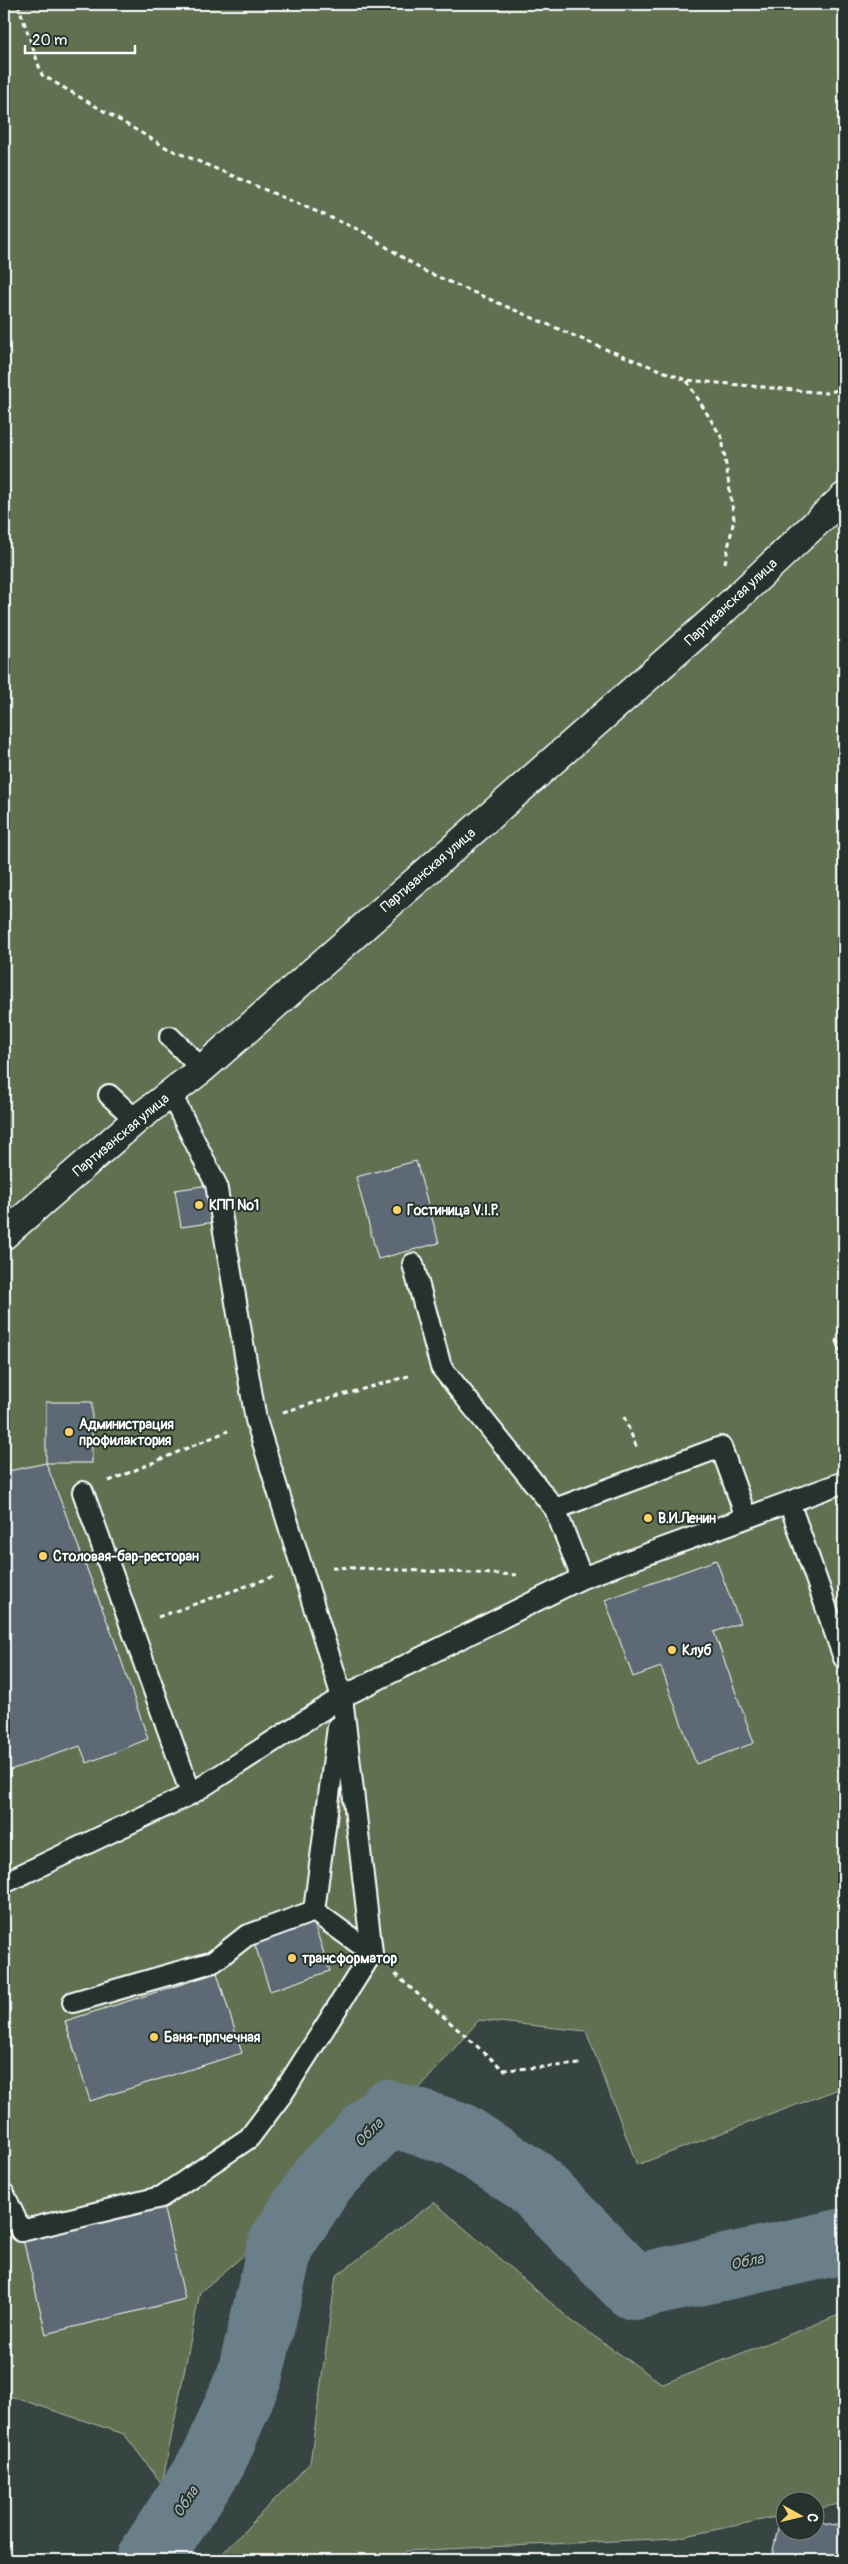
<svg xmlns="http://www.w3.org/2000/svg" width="848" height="2564" viewBox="0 0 848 2564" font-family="Pangolin,sans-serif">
<rect width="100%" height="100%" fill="#364442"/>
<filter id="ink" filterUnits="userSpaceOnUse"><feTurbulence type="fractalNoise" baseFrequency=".02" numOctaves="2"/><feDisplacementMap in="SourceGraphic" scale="10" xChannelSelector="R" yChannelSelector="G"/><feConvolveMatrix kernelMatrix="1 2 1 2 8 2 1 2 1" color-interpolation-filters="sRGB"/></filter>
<g filter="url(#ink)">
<path fill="#617051" stroke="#b0b8a8" d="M 4,4 L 844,4 L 844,2087 L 637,2165 L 586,2031 L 479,2020 L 356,2161 L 200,2292 L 162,2484 L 124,2434 L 10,2396 L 4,2398 Z
M 434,2202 L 572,2321 L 663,2384 L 844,2313 L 844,2503 L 816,2509 L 816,2502 L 786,2502 L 785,2515 L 676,2538 L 406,2551 L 398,2560 L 216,2560 L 310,2463 L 336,2276 Z"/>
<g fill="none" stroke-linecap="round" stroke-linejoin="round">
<path stroke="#6a7f89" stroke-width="66" d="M 149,2560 L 215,2458 L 250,2375 L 281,2244 L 323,2179 L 388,2113 L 457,2134 L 531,2182 L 634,2287 L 844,2241"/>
</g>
<path fill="#5d6b74" stroke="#fff" d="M 416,1161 L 439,1243 L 378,1259 L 356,1177 Z
M 216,1184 L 222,1221 L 181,1227 L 175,1190 Z
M 46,1402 L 92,1402 L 92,1463 L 46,1463 Z
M 46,1463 L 114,1639 L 148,1739 L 87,1763 L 80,1746 L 4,1772 L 4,1472 Z
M 716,1560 L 740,1623 L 714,1632 L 754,1743 L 696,1764 L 661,1667 L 633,1677 L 605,1600 Z
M 313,1921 L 330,1971 L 270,1991 L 254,1942 Z
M 217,1973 L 242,2053 L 90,2101 L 65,2021 Z
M 161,2197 L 185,2299 L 46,2334 L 21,2231 Z
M 781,2513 L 786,2514 L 786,2532 L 816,2532 L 816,2521 L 844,2527 L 838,2560 L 771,2560 Z"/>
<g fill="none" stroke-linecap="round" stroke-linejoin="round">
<defs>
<path id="lane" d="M 170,1037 L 202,1069
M 109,1095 L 136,1120
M 413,1264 L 441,1367 L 555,1509 L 582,1578
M 83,1492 L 191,1794
M 789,1502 L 844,1658
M 555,1509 L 721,1447 L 746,1517
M 4,1883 L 191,1794 L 342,1697 L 582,1578 L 844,1482
M 314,1911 L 372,1953
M 73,2002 L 213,1962 L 246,1936 L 314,1911 L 338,1727
M 4,2194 L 21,2231 L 161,2197 L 249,2138 L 283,2093 L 372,1953 L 342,1697 L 256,1420 L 216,1184 L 171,1094"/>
<path id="street" d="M 4,1235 L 136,1120 L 202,1069 L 714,619 L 844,497"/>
</defs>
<use href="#lane" stroke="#fff" stroke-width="24"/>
<use href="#street" stroke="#fff" stroke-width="31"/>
<path stroke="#fff" stroke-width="3" stroke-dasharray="5 4" stroke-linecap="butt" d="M 18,4 L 42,75 L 167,148 L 362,231 L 422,270 L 600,347 L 686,380 L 827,393 L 844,388
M 687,381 L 722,438 L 734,519 L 725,563
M 836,1339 L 844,1361
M 283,1412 L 412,1375
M 624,1417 L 637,1448
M 109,1481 L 228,1431
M 332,1567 L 520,1575
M 158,1617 L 275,1576
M 395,1974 L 504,2070 L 581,2064"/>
<use href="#lane" stroke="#26332d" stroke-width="20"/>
<use href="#street" stroke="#26332d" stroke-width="28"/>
</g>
</g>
<g fill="#ffd166" stroke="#26332d" stroke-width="2">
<circle cx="199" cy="1205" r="5"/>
<circle cx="397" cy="1210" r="5"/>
<circle cx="69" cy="1432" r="5"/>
<circle cx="648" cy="1518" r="5"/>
<circle cx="43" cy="1556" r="5"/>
<circle cx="672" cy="1650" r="5"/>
<circle cx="292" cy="1958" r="5"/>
<circle cx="154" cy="2037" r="5"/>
</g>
<g text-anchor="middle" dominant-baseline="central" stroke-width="4" stroke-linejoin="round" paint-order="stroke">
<g font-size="14" fill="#fff" stroke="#26332d">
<text transform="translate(731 602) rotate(-43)">Партизанская улица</text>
<text transform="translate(428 870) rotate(-41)">Партизанская улица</text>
<text transform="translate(121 1135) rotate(-40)">Партизанская улица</text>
</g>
<g font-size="14" font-weight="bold" fill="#fff" stroke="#26332d" text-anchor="start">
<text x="209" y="1205">КПП №1</text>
<text x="407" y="1210">Гостиница V.I.P.</text>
<text x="79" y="1424">Администрация<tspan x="79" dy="16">профилактория</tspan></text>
<text x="658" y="1518">В.И.Ленин</text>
<text x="53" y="1556">Столовая-бар-ресторан</text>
<text x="682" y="1650">Клуб</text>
<text x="302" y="1958">трансформатор</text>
<text x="164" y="2037">Баня-прпчечная</text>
</g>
<g font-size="15" font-style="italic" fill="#adb9be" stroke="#26332d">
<text transform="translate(369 2133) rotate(-45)">Обла</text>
<text transform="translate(747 2262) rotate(-12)">Обла</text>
<text transform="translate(186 2502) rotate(-57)">Обла</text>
</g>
</g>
<rect width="848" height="2564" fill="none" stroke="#26332d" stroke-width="20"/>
<rect x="10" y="10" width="828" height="2544" fill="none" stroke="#fff" stroke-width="2" filter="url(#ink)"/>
<g transform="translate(800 2516) rotate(98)"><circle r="24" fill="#26332d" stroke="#7d8581"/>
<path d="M0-4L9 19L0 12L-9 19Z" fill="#ffd166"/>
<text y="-8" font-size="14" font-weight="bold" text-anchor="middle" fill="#ffffff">С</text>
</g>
<path d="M25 45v8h110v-8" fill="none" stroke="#ffffff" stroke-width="2.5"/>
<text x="32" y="45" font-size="15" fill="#ffffff" stroke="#26332d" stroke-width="4" paint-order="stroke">20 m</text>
</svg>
